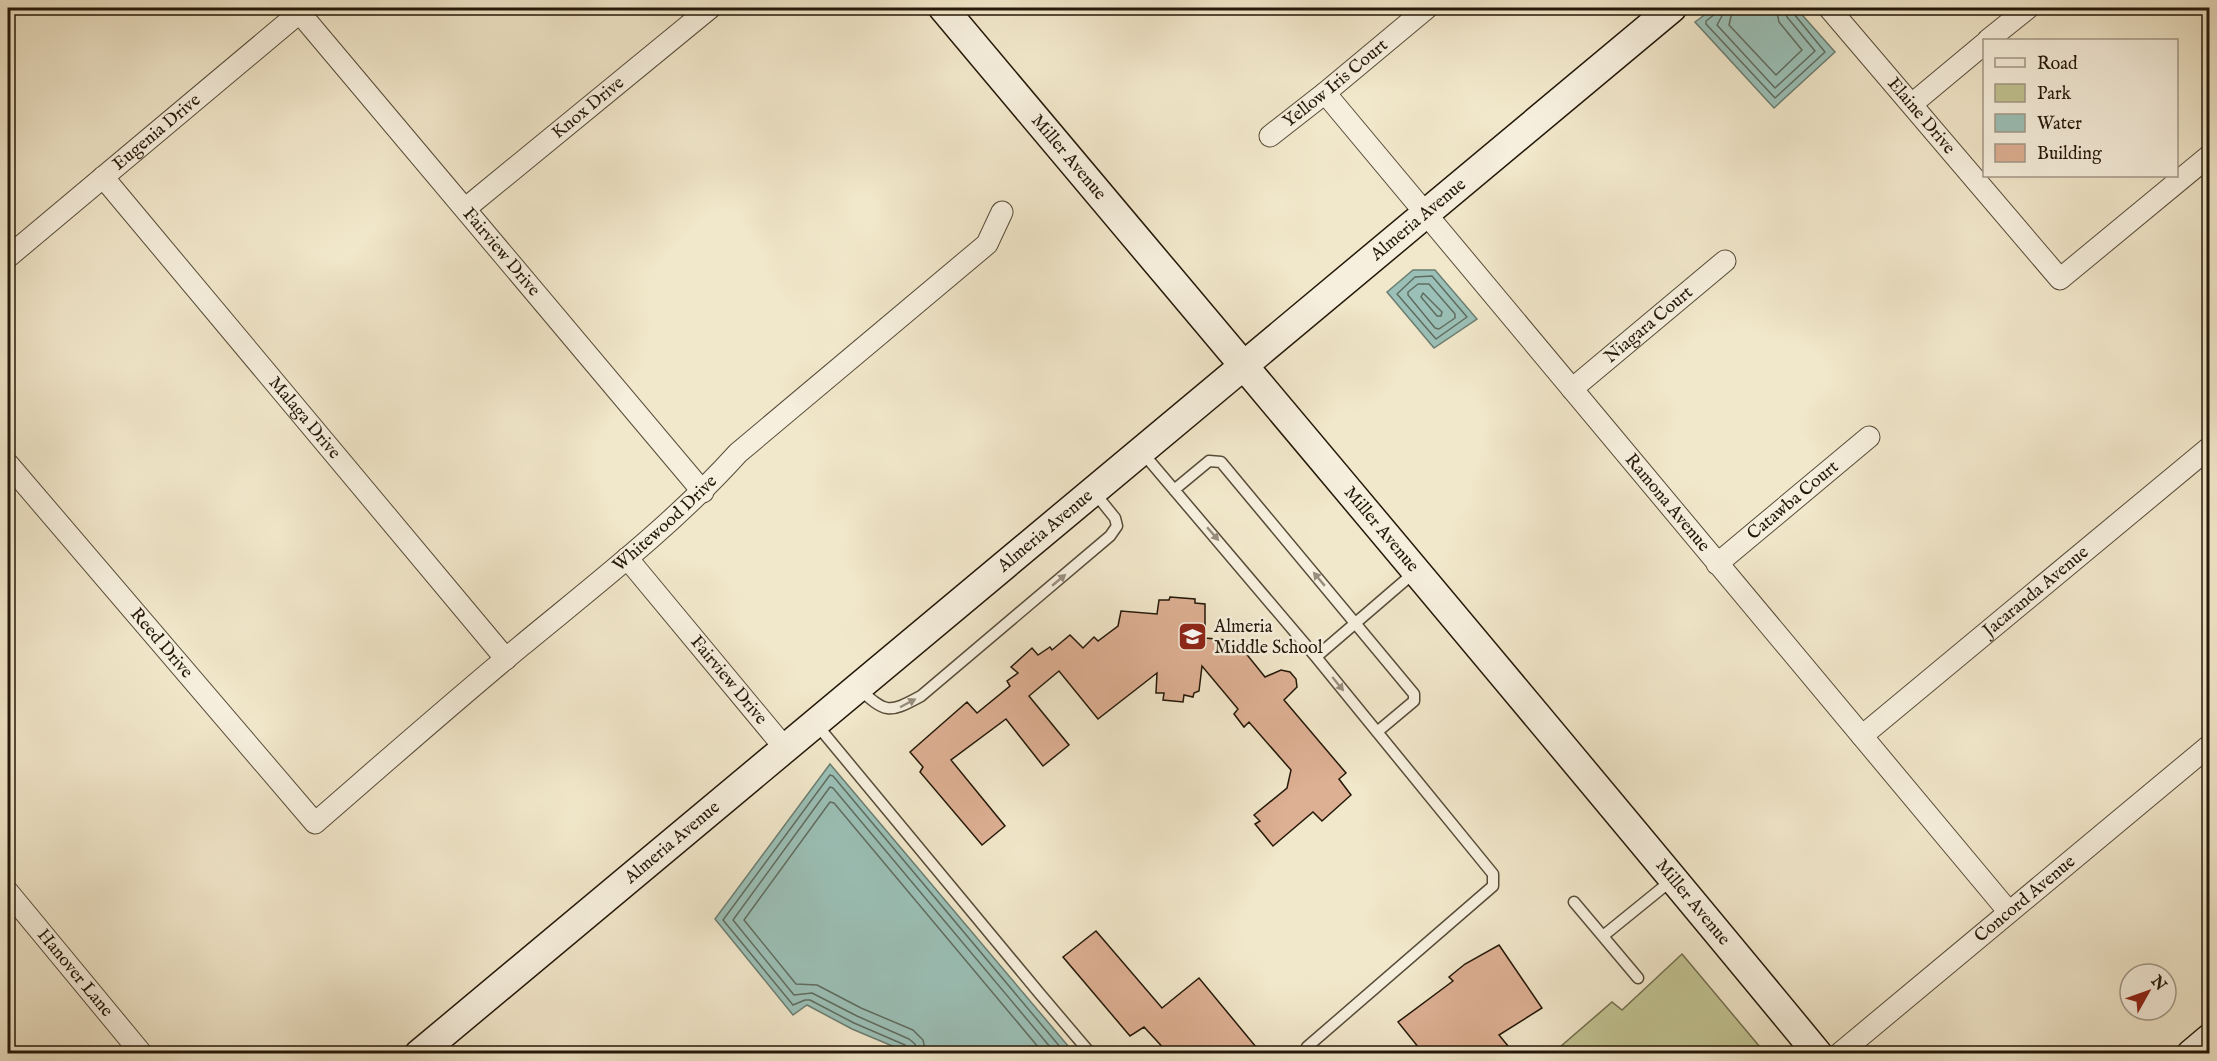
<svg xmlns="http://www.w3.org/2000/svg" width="2217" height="1061" viewBox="0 0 2217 1061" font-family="'IM FELL English',serif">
<rect width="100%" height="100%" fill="#f1e7ca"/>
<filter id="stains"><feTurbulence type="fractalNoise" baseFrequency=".00333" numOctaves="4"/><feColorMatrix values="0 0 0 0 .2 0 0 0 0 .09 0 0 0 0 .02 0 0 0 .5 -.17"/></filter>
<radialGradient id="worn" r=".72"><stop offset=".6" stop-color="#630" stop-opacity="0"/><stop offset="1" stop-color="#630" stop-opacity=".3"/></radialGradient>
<path fill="#c1c392" stroke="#726e4e" stroke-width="1.5" d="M 1682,954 L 1765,1053 L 1553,1053 L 1612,1002 L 1622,1010 Z"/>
<path fill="#9bc0b7" stroke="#6b7d71" stroke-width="1.5" d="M 1714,8 L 1796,8 L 1835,52 L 1774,108 L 1695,22 Z
M 1413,270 L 1435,270 L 1477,319 L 1434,348 L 1387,292 Z
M 830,764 L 1074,1053 L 909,1053 L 852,1029 L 807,1005 L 793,1015 L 715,919 Z"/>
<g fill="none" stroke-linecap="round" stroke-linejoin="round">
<path stroke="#606c60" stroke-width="1.5" d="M 1717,8 L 1715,14 L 1706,21 L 1706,24 L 1775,98 L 1825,52 L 1794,14 L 1792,8
M 1724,8 L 1723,14 L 1717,25 L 1775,88 L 1815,51 L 1787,17 L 1785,8
M 1733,8 L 1729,25 L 1776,75 L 1802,50 L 1779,22 L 1776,8
M 1432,276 L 1467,317 L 1436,339 L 1397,294 L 1415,277 Z
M 1418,284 L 1429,284 L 1455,314 L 1455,318 L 1439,329 L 1435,328 L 1408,295 L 1408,292 Z
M 1423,293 L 1442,312 L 1441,316 L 1437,316 L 1421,297 Z
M 909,1054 L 909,1049 L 905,1045 L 854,1023 L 810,1000 L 805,1000 L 793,1005 L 723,920 L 830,775 L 833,776 L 1066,1054
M 917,1054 L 915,1044 L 909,1039 L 857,1016 L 812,993 L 794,995 L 733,920 L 830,787 L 833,788 L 1056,1054
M 926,1054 L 923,1040 L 913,1030 L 861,1008 L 817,985 L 796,984 L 744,920 L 830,802 L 834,803 L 1044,1054"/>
</g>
<path fill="#ddaf93" stroke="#241809" stroke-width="1.5" d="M 1170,597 L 1195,599 L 1195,603 L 1205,604 L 1205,638 L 1227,640 L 1235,650 L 1240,646 L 1265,677 L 1281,670 L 1290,672 L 1296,679 L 1297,687 L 1284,700 L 1346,773 L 1339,779 L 1351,795 L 1322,821 L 1313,812 L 1273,846 L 1255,824 L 1260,821 L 1254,815 L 1287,788 L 1291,770 L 1249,722 L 1244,727 L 1234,714 L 1238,709 L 1202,666 L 1199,691 L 1194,693 L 1193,697 L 1184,695 L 1183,702 L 1163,700 L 1164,693 L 1156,693 L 1157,673 L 1098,719 L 1059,671 L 1029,696 L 1069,745 L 1043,766 L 1006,719 L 951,760 L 1005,826 L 982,845 L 920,772 L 923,767 L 910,752 L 967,702 L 977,713 L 1010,686 L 1007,681 L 1018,673 L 1011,667 L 1032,648 L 1038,655 L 1050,647 L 1052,650 L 1070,635 L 1083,648 L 1094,637 L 1098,641 L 1118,626 L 1121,611 L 1157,614 L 1159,600 L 1169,600 Z
M 1096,931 L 1162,1008 L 1199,978 L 1261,1053 L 1168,1053 L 1144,1027 L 1130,1036 L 1063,957 Z
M 1499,945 L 1542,1008 L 1499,1035 L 1508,1046 L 1500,1053 L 1423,1053 L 1398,1022 L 1453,981 L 1449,977 L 1465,964 Z"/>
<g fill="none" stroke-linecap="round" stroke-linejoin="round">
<defs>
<path id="lane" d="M 1142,452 L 1316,657 L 1493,874 L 1493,886 L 1307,1047
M 1174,490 L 1209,461 L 1221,462 L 1414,694 L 1414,701 L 1377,732
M 1316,657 L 1416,571
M 858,688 C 886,713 888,714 921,696 L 1110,536 L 1117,526 L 1115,518 L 1094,492
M 817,725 L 1040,994 L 1091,1054
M 1574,902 L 1638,978
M 1603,936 L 1672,880"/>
<g id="street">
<path id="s1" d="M 1829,8 L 2060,279 L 2210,155"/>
<path id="s2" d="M 299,12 L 703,492"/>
<path d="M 1988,40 L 2028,8"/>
<path id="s3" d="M 1325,93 L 2009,912"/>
<path d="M 1912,104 L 1984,44"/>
<path id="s4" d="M 1270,136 L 1325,93 L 1427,8"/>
<path id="s5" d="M 103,177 L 506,659"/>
<path id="s6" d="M 466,208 L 710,8"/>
<path id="s7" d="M 8,257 L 305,8"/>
<path id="s8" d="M 1572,389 L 1725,261"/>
<path id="s9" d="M 8,464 L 315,823 C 383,764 451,704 521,646 C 596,584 673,525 738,453 L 987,244 L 1002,212"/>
<path id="s10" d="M 627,558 L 784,747"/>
<path id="s11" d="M 1717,564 L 1869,437"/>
<path id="s12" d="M 1862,736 L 2210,447"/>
<path id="s13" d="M 8,892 L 142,1054"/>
<path id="s14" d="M 1839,1054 L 2210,745"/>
</g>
<g id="secondary">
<path id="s15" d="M 943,8 C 1235,356 1529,703 1818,1054"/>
<path id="s16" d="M 419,1054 L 1672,8"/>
<path d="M 2191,1054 L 2210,1038"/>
</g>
</defs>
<use href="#lane" stroke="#574c39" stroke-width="13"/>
<use href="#street" stroke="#574c39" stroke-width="23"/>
<use href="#secondary" stroke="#241809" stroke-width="31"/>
<use href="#lane" stroke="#f6efdd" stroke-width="10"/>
<use href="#street" stroke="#f6efdd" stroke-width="21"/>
<use href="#secondary" stroke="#f6efdd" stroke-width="28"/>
</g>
<defs><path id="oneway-solid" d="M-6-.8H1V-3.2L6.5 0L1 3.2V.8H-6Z" transform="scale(1.5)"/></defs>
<g fill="#988e7e">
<use href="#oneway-solid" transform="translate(1213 534) rotate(49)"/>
<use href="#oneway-solid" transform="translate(1319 579) rotate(-130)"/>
<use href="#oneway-solid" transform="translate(1059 580) rotate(-40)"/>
<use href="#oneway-solid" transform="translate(1338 684) rotate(51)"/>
<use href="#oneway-solid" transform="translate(908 703) rotate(-28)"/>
</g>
<defs>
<symbol id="school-square" viewBox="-11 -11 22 22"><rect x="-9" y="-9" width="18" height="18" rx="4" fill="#8f2418" stroke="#f6efdd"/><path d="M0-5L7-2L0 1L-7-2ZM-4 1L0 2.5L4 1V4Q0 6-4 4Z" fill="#fff"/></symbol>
</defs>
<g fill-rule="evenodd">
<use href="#school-square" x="1176" y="620" width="33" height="33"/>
</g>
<g text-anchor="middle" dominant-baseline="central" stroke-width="5" stroke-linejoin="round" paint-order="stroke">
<g font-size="18" fill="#241809" stroke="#f6efdd">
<text stroke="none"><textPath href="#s4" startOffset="84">Yellow Iris Court</textPath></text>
<text stroke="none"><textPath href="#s6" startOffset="158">Knox Drive</textPath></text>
<text stroke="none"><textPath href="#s1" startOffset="142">Elaine Drive</textPath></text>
<text stroke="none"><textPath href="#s7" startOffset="194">Eugenia Drive</textPath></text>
<text stroke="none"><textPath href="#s15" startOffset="195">Miller Avenue</textPath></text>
<text stroke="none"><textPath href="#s16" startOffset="1302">Almeria Avenue</textPath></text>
<text stroke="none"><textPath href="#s2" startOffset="314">Fairview Drive</textPath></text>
<text stroke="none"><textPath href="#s8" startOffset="100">Niagara Court</textPath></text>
<text stroke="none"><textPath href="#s5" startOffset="314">Malaga Drive</textPath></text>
<text stroke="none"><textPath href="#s11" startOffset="99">Catawba Court</textPath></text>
<text stroke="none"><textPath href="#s3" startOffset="534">Ramona Avenue</textPath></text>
<text stroke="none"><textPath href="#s9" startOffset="933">Whitewood Drive</textPath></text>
<text stroke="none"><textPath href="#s16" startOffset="816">Almeria Avenue</textPath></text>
<text stroke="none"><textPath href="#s15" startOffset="681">Miller Avenue</textPath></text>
<text stroke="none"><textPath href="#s12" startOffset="226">Jacaranda Avenue</textPath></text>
<text stroke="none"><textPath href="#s9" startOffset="236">Reed Drive</textPath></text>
<text stroke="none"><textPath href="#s10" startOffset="159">Fairview Drive</textPath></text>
<text stroke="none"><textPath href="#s16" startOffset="330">Almeria Avenue</textPath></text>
<text stroke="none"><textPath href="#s14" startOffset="242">Concord Avenue</textPath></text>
<text stroke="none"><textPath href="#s15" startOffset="1167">Miller Avenue</textPath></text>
<text stroke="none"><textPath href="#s13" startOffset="105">Hanover Lane</textPath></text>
</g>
<g font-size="18" fill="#241809" stroke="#f6efdd" text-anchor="start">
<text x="1214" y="627">Almeria<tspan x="1214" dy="21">Middle School</tspan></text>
</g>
</g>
<rect width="2217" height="1061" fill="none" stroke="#f1e7ca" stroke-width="30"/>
<rect x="9" y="9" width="2199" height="1043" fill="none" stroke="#241809" stroke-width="3"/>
<rect x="15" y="15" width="2187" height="1031" fill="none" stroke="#241809" stroke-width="1.5"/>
<rect x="1983" y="39" width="195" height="138" fill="#f6efdd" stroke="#a29988" stroke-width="1.5"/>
<rect x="1995" y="58" width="30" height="9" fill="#f6efdd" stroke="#a29988" stroke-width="1.5"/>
<text x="2037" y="69" font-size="18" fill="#241809">Road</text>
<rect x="1995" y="84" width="30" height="18" fill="#c1c392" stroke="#a29988" stroke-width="1.5"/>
<text x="2037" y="99" font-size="18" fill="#241809">Park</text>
<rect x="1995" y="114" width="30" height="18" fill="#9bc0b7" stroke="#a29988" stroke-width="1.5"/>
<text x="2037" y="129" font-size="18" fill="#241809">Water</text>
<rect x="1995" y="144" width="30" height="18" fill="#ddaf93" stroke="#a29988" stroke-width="1.5"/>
<text x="2037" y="159" font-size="18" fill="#241809">Building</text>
<g transform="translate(2148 992) rotate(50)"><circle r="28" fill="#f6efdd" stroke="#a29988" stroke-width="1.5"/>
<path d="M0-4.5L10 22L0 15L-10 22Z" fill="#8f2418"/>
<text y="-9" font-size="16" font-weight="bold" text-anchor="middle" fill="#241809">N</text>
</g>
<rect width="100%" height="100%" filter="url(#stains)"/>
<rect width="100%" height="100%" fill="url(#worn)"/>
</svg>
